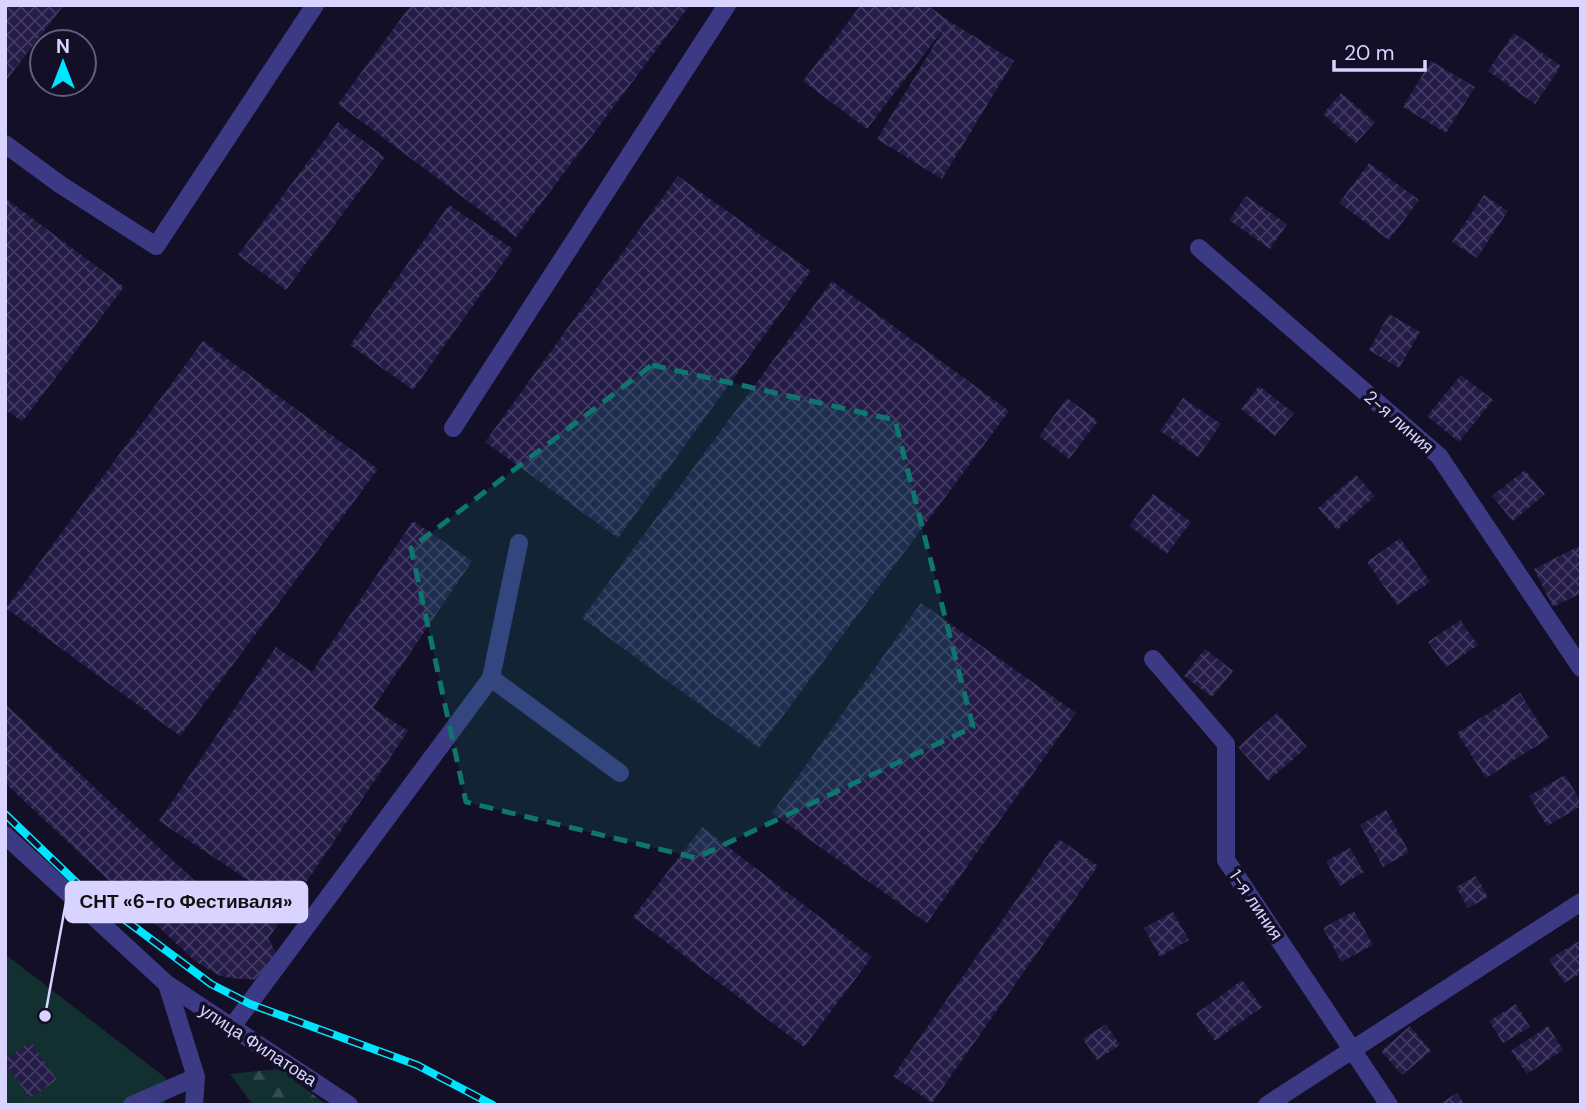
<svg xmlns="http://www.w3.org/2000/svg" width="1586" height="1110" viewBox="0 0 1586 1110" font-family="'DM Sans',sans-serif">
<defs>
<pattern id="forest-firs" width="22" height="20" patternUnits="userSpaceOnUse" patternTransform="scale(1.75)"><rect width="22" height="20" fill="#12302f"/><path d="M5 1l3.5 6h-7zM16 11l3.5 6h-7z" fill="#344d4e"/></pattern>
<pattern id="building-cross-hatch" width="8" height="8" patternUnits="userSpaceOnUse" patternTransform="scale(1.75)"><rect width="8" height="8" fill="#241b47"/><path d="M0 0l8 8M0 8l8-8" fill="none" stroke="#433b63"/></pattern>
</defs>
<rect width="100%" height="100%" fill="#130f26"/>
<path fill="url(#forest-firs)" d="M 279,1069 L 327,1105 L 253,1105 L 230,1074 Z"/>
<path fill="#12302f" d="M 5,954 L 166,1078 L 164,1105 L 5,1105 Z"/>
<path fill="url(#building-cross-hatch)" d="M 5,5 L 64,5 L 5,82 Z
M 411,5 L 690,5 L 516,237 L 338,104 Z
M 861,5 L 927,5 L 949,21 L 1014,61 L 942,179 L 877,139 L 947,24 L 867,129 L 803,81 Z
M 1514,33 L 1561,66 L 1535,104 L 1488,71 Z
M 1431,61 L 1475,87 L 1446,133 L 1403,107 Z
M 1341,93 L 1375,122 L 1356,143 L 1323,114 Z
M 338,122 L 385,157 L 286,290 L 238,255 Z
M 1369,163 L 1419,200 L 1389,240 L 1339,203 Z
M 678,176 L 811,271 L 618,538 L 485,442 Z
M 1484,195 L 1508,211 L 1477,258 L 1452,242 Z
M 1246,196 L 1287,224 L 1270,249 L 1229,220 Z
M 5,198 L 124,287 L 22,422 L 5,409 Z
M 449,205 L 513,249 L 413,390 L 350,345 Z
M 832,281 L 1009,411 L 759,748 L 582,618 Z
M 1389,314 L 1420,332 L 1399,368 L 1369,350 Z
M 203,341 L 378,469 L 180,736 L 6,608 Z
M 1461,375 L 1493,400 L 1459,442 L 1427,416 Z
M 1259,386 L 1294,413 L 1275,436 L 1241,409 Z
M 1067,398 L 1098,421 L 1069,459 L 1039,436 Z
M 1183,398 L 1221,424 L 1198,457 L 1160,431 Z
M 1525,470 L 1545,494 L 1513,521 L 1492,496 Z
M 1356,475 L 1375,496 L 1337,530 L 1318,508 Z
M 1153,494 L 1191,522 L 1167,554 L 1129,526 Z
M 413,521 L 472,561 L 373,708 L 408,731 L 268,939 L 279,957 L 258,980 L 230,978 L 218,975 L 195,961 L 5,783 L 5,704 L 226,910 L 251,882 L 159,821 L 276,647 L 312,672 Z
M 1400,538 L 1430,582 L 1397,605 L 1367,562 Z
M 1579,546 L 1581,593 L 1553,607 L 1534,569 Z
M 921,603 L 1076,713 L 927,923 L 772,813 Z
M 1460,620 L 1478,645 L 1446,667 L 1428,642 Z
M 1205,649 L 1233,671 L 1212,697 L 1184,676 Z
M 1520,693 L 1549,738 L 1486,778 L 1457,733 Z
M 1277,713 L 1307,747 L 1268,781 L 1238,747 Z
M 1565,775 L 1581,802 L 1581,806 L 1547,826 L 1529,796 Z
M 1386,810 L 1409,852 L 1383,867 L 1360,825 Z
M 702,827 L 872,957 L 804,1047 L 633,917 Z
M 1059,839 L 1098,866 L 932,1103 L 893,1076 Z
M 1350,848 L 1364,872 L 1340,886 L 1326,861 Z
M 1476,876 L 1488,897 L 1468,908 L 1456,887 Z
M 1354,911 L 1373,945 L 1341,962 L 1323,928 Z
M 1173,912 L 1189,940 L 1160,957 L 1144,928 Z
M 1581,940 L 1581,973 L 1564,983 L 1549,959 Z
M 1242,980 L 1262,1007 L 1215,1041 L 1196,1014 Z
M 1516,1004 L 1530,1027 L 1503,1043 L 1489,1021 Z
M 1106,1024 L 1120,1045 L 1097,1060 L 1083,1039 Z
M 1410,1026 L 1431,1051 L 1402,1075 L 1381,1051 Z
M 1548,1026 L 1563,1050 L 1527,1074 L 1511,1051 Z
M 31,1042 L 57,1080 L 30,1098 L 5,1063 L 5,1059 Z
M 1457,1093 L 1465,1105 L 1438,1105 Z"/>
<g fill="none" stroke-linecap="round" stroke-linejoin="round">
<path stroke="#3d3a85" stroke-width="18" d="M 5,144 L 61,185 L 156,246 L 315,5
M 1199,248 L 1439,456 L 1581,668
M 453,428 L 727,5
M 1153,659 L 1226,744 L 1226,860 L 1389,1105
M 491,678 L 519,543
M 5,835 L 167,984 L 349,1105
M 167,984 L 196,1077 L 194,1105
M 231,1028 L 491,678 L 620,773
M 132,1105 L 196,1077
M 1267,1105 L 1581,902"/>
<defs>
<path id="rail" d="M 5,814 L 81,887 L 211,984 L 250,1004 L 417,1065 L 493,1105"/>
</defs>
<use href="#rail" stroke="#00e5ff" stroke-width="8"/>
<use href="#rail" stroke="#130f26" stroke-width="5" stroke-dasharray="16" stroke-linecap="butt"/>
</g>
<path fill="#0f766e" fill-opacity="0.2" stroke="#0f766e" stroke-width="5" stroke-dasharray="14 9" stroke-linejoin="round" d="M 652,365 L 895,420 L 973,727 L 696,858 L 466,802 L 411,548 Z"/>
<g text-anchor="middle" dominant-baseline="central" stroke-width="7" stroke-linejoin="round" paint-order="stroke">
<g font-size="18" fill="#d9d4ff" stroke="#130f26">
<text transform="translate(1399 422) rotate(41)">2-я линия</text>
<text transform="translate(1256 905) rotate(56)">1-я линия</text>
<text transform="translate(258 1045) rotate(33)">улица Филатова</text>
</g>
</g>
<path fill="none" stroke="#d9d4ff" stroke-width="2.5" d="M45 1016L66 902"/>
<circle fill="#d9d4ff" stroke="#130f26" stroke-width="2.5" cx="45" cy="1016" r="7"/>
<rect fill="#d9d4ff" stroke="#d9d4ff" stroke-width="2.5" x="66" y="882" width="241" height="40" rx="7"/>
<g font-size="19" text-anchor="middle" font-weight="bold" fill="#111">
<text x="186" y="908">СНТ «6-го Фестиваля»</text>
</g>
<rect width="1586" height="1110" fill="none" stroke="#d9d4ff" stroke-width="14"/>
<g transform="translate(63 63)"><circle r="33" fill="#130f26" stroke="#625e7d" stroke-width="2"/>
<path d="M0-5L12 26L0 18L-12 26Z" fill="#00e5ff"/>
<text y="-10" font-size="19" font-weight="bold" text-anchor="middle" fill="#d9d4ff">N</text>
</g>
<path d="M1334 60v10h91v-10" fill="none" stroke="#d9d4ff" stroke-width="3.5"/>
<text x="1344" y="60" font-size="21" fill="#d9d4ff" stroke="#130f26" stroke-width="5" paint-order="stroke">20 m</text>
</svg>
